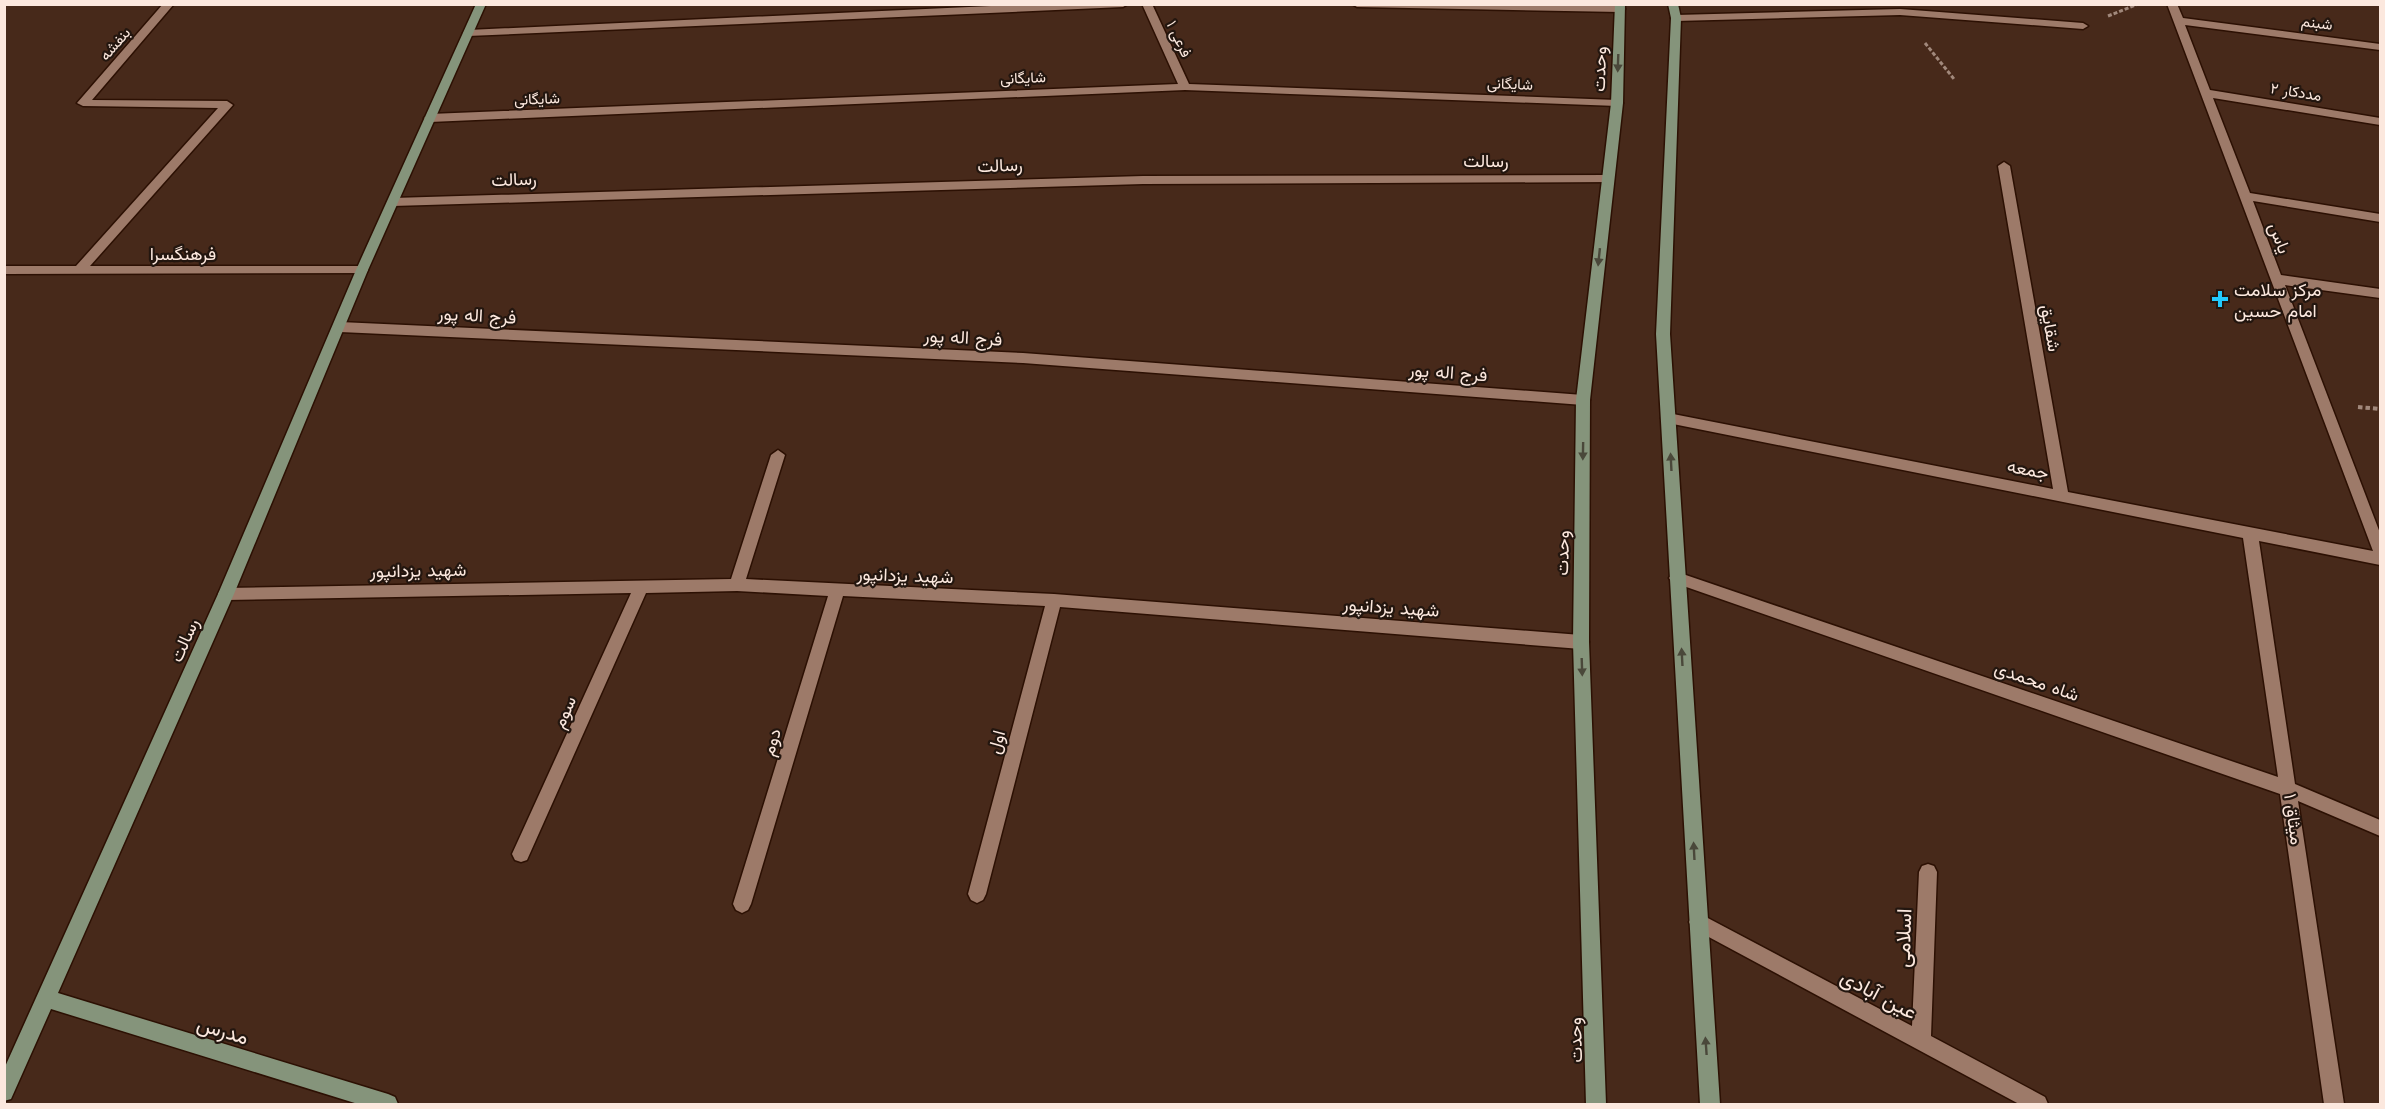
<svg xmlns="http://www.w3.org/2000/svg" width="2385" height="1109" viewBox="0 0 2385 1109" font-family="'Work Sans',Vazirmatn,sans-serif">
<rect width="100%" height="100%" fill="#47291a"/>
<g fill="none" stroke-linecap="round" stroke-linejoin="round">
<defs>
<path id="street" d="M 163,4 L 174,4 L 92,100 L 227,101 L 233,105 L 90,266 L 362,266 L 366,267 L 368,270 L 366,273 L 4,274 L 4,266 L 76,266 L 218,108 L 83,106 L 77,103 Z
M 1032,4 L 1128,4 L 1123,7 L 468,36 L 463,33 L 468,30 Z
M 1142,4 L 1152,4 L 1189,84 L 1617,100 L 1623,103 L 1617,106 L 1185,90 L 430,122 L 424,118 L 430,114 L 1178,84 Z
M 1352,4 L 1620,6 L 1625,9 L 1620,12 L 1357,7 Z
M 2167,4 L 2177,4 L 2183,18 L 2380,44 L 2380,50 L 2185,25 L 2210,90 L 2380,118 L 2380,125 L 2213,98 L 2250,193 L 2380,214 L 2380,222 L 2253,201 L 2281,275 L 2380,289 L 2380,298 L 2285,285 L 2380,533 L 2380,565 L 2259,541 L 2295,784 L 2380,820 L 2380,836 L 2298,801 L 2344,1104 L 2324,1104 L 2280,794 L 1672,582 L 1669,578 L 1672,574 L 1677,572 L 2278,777 L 2243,538 L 1668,423 L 1661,418 L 1668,413 L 2053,489 L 1998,166 L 2004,162 L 2010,166 L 2068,492 L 2373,551 Z
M 1900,9 L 2083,23 L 2088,26 L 2083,29 L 1900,15 L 1676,21 L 1671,18 L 1676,15 Z
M 1608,175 L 1612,176 L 1612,182 L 1143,184 L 393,206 L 387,202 L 393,198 L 1143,176 Z
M 340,322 L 1023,353 L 1583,395 L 1590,400 L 1583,405 L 1023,363 L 340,332 L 333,327 Z
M 778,450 L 785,455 L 746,579 L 1054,594 L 1581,635 L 1587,637 L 1589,642 L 1587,647 L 1581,649 L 1060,607 L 986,894 L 983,900 L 977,903 L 971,900 L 968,894 L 1045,606 L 843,596 L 751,904 L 748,910 L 742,913 L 736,910 L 733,904 L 828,596 L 737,591 L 646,593 L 527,860 L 521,862 L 515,860 L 512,854 L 631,593 L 226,600 L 221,599 L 218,594 L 221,589 L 226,588 L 731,579 L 771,455 Z
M 1928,864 L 1934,866 L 1937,872 L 1931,1036 L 2045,1097 L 2048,1104 L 2019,1104 L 1692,928 L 1689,922 L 1692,916 L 1698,913 L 1704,916 L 1912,1026 L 1919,872 L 1922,866 Z"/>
<path id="secondary" d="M 476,4 L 486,4 L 368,270 L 234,594 L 58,993 L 388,1094 L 395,1097 L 398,1104 L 358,1104 L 51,1009 L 11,1099 L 4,1101 L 4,1069 L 218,594 L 356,270 Z
M 1615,4 L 1625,4 L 1623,103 L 1590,400 L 1589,642 L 1606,1104 L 1586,1104 L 1573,642 L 1576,400 L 1611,103 Z
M 1668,4 L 1678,4 L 1681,18 L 1670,334 L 1720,1104 L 1700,1104 L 1656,334 L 1671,18 Z"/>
</defs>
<use href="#street" stroke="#2c1003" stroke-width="3"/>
<use href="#secondary" stroke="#2c1003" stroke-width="3"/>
<path stroke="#a1887b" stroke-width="3" stroke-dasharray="4 2" stroke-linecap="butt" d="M 2108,16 L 2138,4
M 1925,43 L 1954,79"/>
<path stroke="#a1887b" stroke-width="4" stroke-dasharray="4.5 3" stroke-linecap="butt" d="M 2358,407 L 2380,409"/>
<use href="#street" fill="#9d7a69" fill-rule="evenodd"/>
<use href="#secondary" fill="#85947b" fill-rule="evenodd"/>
</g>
<defs><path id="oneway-solid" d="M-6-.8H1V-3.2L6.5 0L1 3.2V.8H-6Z" transform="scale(1.5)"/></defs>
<g fill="#4a483a">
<use href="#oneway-solid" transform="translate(1618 63) rotate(92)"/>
<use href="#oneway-solid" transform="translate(1599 257) rotate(96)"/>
<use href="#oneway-solid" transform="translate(1583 451) rotate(91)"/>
<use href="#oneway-solid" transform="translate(1671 462) rotate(-93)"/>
<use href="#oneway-solid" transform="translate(1682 657) rotate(-93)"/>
<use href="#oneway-solid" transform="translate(1582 667) rotate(88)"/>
<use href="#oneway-solid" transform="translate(1694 851) rotate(-93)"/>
<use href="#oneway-solid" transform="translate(1706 1046) rotate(-94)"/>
</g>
<path fill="#22c9fd" stroke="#23160f" stroke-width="2" d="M2217 290h6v6h6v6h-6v6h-6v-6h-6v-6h6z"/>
<g text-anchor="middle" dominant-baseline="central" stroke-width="4.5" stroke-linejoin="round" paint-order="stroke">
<g font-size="15" fill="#fce8de" stroke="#23160f">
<text transform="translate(2317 23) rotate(7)">شبنم</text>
<text transform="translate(1179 39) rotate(65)">فرعی ۱</text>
<text transform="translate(115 44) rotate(-49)">بنفشه</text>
<text transform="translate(1023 78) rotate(-2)">شایگانی</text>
<text transform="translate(1510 84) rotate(2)">شایگانی</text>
<text transform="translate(2296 92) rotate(9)">مددکار ۲</text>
<text transform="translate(537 99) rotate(-2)">شایگانی</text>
</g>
<g font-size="18" fill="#fce8de" stroke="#23160f">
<text transform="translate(1599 69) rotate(-88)">وحدت</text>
<text x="1486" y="160">رسالت</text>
<text transform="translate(1000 165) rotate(-2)">رسالت</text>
<text transform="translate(514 179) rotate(-2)">رسالت</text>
<text transform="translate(2280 238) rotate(69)">یاس</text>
<text x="183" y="253">فرهنگسرا</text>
<text transform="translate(477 315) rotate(3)">فرج اله پور</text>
<text transform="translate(2051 328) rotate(80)">شقایق</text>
<text transform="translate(963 337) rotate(3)">فرج اله پور</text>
<text transform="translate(1448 372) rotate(4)">فرج اله پور</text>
<text transform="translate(2028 469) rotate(11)">جمعه</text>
<text transform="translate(1562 553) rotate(-89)">وحدت</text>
<text transform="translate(418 570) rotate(-1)">شهید یزدانپور</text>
<text transform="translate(905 575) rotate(2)">شهید یزدانپور</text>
<text transform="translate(1391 607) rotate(4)">شهید یزدانپور</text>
<text transform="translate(184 640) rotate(-66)">رسالت</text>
<text transform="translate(2037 681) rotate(19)">شاه محمدی</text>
<text transform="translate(564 712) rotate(-66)">سوم</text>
<text transform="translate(771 742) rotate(-73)">دوم</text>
<text transform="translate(996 742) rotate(-75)">اول</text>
<text transform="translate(2294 819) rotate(82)">میثاق ۱</text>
<text transform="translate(1575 1040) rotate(-92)">وحدت</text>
</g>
<g font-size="18" fill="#fce8de" stroke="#23160f" text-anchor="start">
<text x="2234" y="289">مرکز سلامت<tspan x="2234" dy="21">امام حسین</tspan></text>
</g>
<g font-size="21" fill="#fce8de" stroke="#23160f">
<text transform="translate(1903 938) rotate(-88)">اسلامی</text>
<text transform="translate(1879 994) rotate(28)">عین آبادی</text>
<text transform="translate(223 1030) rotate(17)">مدرس</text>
</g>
</g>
<rect width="2385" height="1109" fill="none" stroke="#fce8de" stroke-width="12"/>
</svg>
